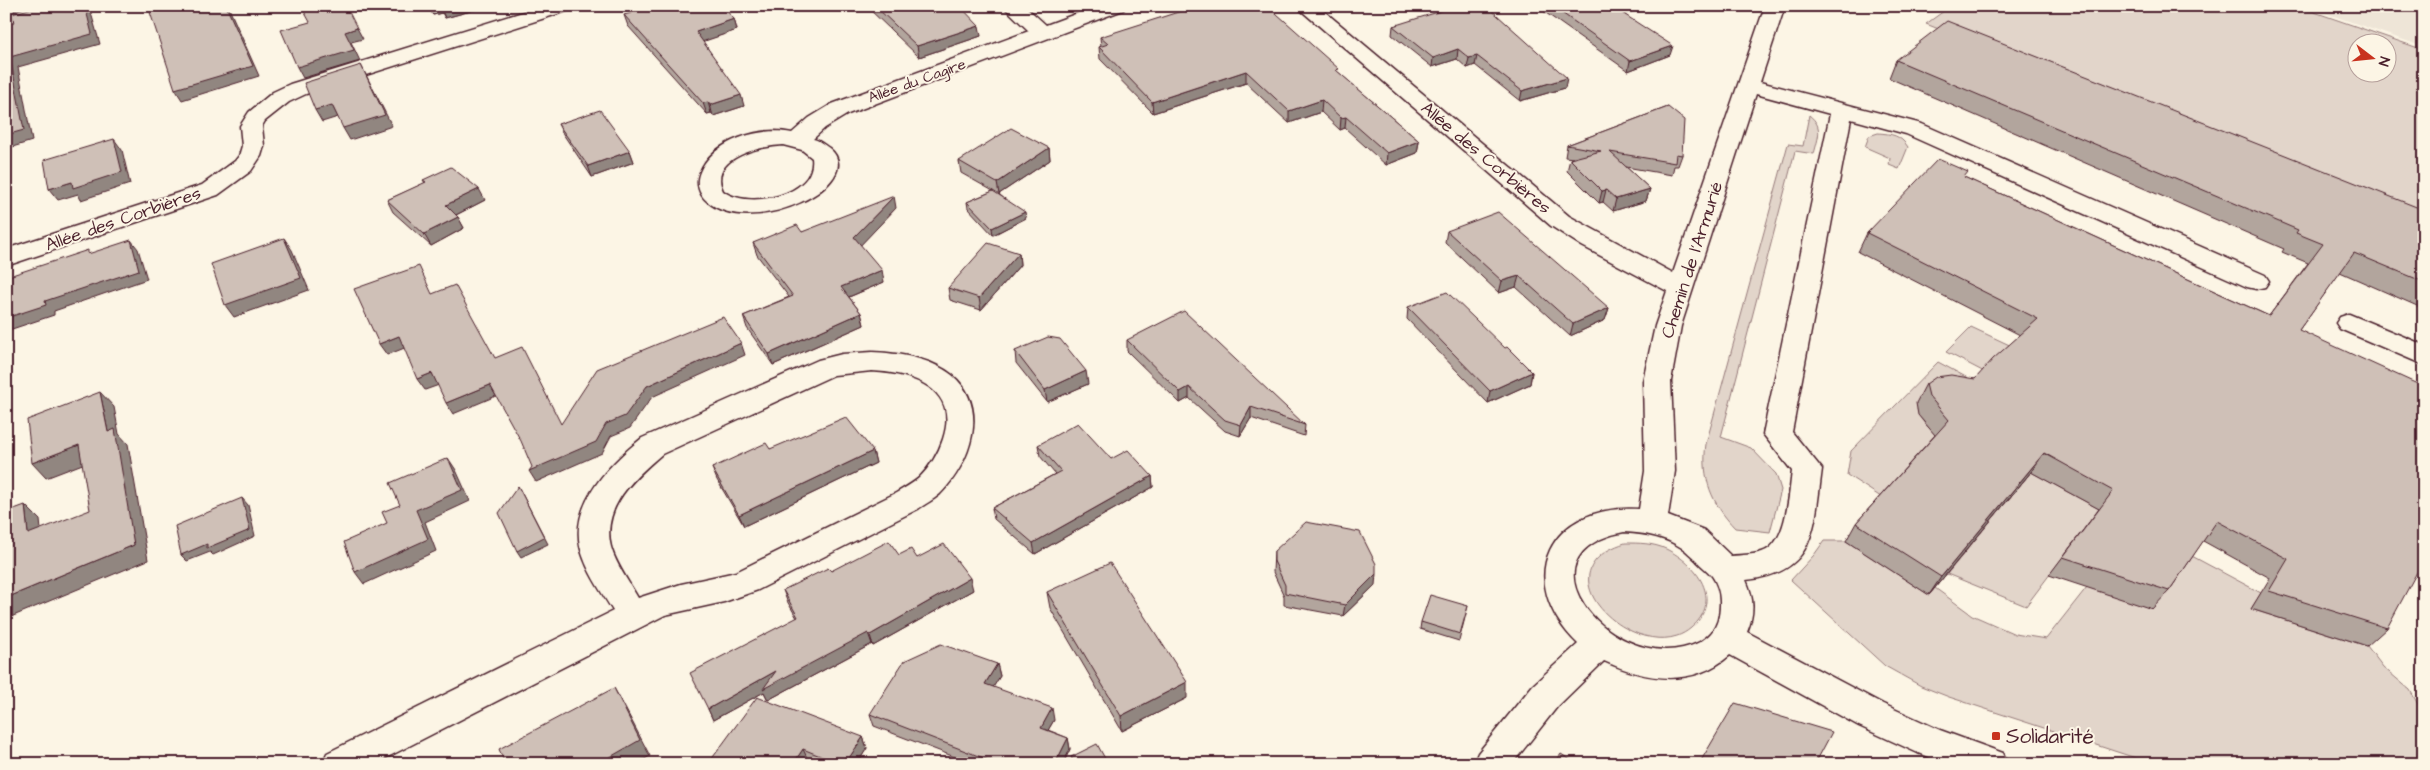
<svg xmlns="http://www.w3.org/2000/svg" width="2430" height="770" viewBox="0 0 2430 770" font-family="'Architects Daughter',sans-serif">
<rect width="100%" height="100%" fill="#fcf5e5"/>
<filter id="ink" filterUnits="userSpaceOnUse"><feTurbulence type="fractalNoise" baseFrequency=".02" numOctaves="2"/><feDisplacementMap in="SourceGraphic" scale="10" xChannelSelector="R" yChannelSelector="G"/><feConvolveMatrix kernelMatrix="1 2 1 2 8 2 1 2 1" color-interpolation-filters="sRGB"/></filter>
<g filter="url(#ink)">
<path fill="#eee5d7" d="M 2305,6 L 2424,6 L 2424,47 Z"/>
<path fill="#e2d5ca" stroke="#967a7a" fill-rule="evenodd" d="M 1945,6 L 2297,6 L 2424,50 L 2424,221 L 1926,24 L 1948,8 ZM 2358,42 L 2388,42 L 2388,72 L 2358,72 Z
M 1809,115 C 1824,127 1818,137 1814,154 L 1795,151 L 1721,437 L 1751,448 L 1776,474 L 1781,490 L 1770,532 L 1735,528 C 1712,504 1701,478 1706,444 L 1788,144 L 1803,146 Z
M 1878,133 C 1892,134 1900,135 1908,147 L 1899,169 L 1889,165 L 1890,158 L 1865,147 L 1869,136 Z
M 1971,327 L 2018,349 L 1994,377 L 1946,352 Z
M 1938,362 L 1977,383 L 1917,409 C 1920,422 1930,430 1941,435 L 1884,499 L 1847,475 L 1851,451 Z
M 2031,472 L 2099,509 L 2026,606 L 1947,574 Z
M 1824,541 L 1846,541 L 1929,595 L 1935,588 L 1972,615 L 2015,634 L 2046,639 L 2087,587 L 2190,555 L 2261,593 L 2251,609 L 2367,646 L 2383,667 L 2410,690 L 2424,715 L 2424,764 L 2154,764 L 1949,697 L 1921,686 L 1885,666 L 1791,580 L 1814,555 Z
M 1625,543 C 1639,543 1653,543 1666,549 C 1697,564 1724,600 1691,628 C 1643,670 1531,573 1625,543 Z"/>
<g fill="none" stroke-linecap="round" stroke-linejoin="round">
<defs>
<path id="minor" d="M 34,6 L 68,6 L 65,10 L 6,26 L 6,14 Z
M 542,6 L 573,6 L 570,10 L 306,94 L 289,102 L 265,121 L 262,126 L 264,146 L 261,156 L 251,171 L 218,195 L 6,266 L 6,249 L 202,185 L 235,161 L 239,156 L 242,146 L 240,126 L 249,112 L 273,92 L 290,84 Z
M 1003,6 L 1025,6 L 1046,25 L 1097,6 L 1126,6 L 1123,10 L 848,114 L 825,128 L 813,139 C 819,140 823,144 829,148 C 871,182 753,240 708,202 C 699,195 695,183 700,172 C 713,140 761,126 792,133 L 809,118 L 832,104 L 1029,31 ZM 783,145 L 802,150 L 812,158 C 817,196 748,210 723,191 C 707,157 762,146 783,145 Z
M 1296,6 L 1318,6 L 1569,216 L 1673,273 L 1765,6 L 1785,6 L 1760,82 L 1922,124 L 2265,275 L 2269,281 L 2265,287 L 2256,289 L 2247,287 L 1906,134 L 1851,119 L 1792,432 L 1822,469 C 1814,527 1817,573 1746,580 C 1754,598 1755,613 1747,632 L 1883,704 L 1940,730 L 2003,753 L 2008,764 L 1946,764 L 1918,753 L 1859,726 L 1730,655 C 1692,688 1647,681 1604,661 L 1557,707 L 1512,764 L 1473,764 L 1478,753 L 1533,685 L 1578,644 C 1512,580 1549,503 1639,509 L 1645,471 L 1643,381 L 1655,326 L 1667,291 L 1582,246 L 1551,226 ZM 1756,94 L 1830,114 L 1763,434 L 1792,471 C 1789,493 1787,545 1762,552 C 1753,555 1741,555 1731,556 L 1704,530 L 1668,516 L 1675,471 L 1671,381 L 1681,326 ZM 1624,532 C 1644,533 1664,536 1682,548 C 1687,551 1691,556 1696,560 C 1701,566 1707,570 1712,576 C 1717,583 1720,593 1720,601 C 1721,628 1709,642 1683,648 C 1606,666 1515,553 1624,532 Z
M 2349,314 L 2424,345 L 2424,365 L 2340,329 L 2336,323 L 2340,317 Z
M 872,352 C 898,353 931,358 952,375 C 991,408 970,464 940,494 C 933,500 925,504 918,509 L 758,590 L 724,602 L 665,615 L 374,764 L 322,764 L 327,753 L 613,611 C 601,591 585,569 580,546 C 571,502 611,463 642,438 L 818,360 L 842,354 ZM 872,371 C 912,373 960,388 943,439 C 938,454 930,467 919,478 C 912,484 904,488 896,493 L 736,572 L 681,584 L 638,598 C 629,582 616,565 611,547 C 601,507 635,477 662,454 L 834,375 Z"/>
</defs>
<use href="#minor" stroke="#4a1f2b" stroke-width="3"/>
<use href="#minor" fill="#fcf5e5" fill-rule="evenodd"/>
</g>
<path fill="#b2a59d" stroke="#4a1f2b" d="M 427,6 L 477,6 L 478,9 L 445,18 L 442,13 L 433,15 Z
M 866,6 L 960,6 L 981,36 L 919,57 Z
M 1536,6 L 1648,6 L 1624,14 L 1670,55 L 1628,71 Z
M 624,15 L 734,19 L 737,30 L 703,41 L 744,106 L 713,116 L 711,113 L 707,114 L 628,26 Z
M 1393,26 L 1565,88 L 1520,101 L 1475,65 L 1467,68 L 1457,59 L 1432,67 L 1392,35 Z
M 1100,37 L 1338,72 L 1419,141 L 1417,153 L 1386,165 L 1345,128 L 1340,130 L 1321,112 L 1289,123 L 1246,83 L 1153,113 L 1100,59 L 1099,47 L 1101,47 Z
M 1896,60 L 2424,210 L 2424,309 L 2340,272 L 2299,330 L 2387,628 L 2367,646 L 2251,609 L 2270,578 L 2203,541 L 2169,591 L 2152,609 L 2049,575 L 2099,509 L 2031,472 L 1929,595 L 1846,541 L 1856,523 L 1935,435 L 1918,415 L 1916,403 L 1926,384 L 1975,379 L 2020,335 L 1858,252 L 1867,233 L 1966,178 L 2269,316 L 2308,263 L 2282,252 L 2284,249 L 1889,78 Z
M 1668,107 L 1682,155 L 1678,166 L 1674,166 L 1672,175 L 1626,167 L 1650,189 L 1646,201 L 1613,211 L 1603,202 L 1599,203 L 1567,171 L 1570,159 L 1573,158 L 1565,157 L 1567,145 Z
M 558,124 L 630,151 L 634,162 L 592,177 L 563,134 Z
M 1049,148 L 1050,160 L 999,194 L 1026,218 L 993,235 L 968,208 L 967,202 L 993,191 L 961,173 L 959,161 Z
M 423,180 L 485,200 L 456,215 L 458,217 L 464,228 L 431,246 L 393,212 L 387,200 L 425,183 Z
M 896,208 L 860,245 L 884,282 L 849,297 L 861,313 L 864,325 L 773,365 L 747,328 L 743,316 L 789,297 L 757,255 L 753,243 L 802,232 Z
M 1447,231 L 1609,308 L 1605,320 L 1570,336 L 1516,287 L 1499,293 L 1445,242 Z
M 1019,253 L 1020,265 L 981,310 L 950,300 L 948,288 Z
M 1408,307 L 1532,372 L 1530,384 L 1488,403 L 1407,319 Z
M 1127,340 L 1305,425 L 1304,436 L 1251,418 L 1240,436 L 1225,431 L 1189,398 L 1180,403 L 1127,351 Z
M 1015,351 L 1088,384 L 1047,402 L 1016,363 Z
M 1038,445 L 1111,459 L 1152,476 L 1153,487 L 1035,554 L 994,519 L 992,508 L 1055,474 L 1040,456 Z
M 770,449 L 873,451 L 876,463 L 744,526 L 717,480 L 712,468 Z
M 1274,551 L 1375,585 L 1343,616 L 1284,605 L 1284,596 L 1273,572 Z
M 899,555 L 917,558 L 973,590 L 873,646 L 872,644 L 768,700 L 764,692 L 713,720 L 708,709 L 797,618 L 787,601 L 783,590 L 831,571 Z
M 1047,592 L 1187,698 L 1122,731 L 1050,608 Z
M 1468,606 L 1459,641 L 1420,629 L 1421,622 Z
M 997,664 L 1000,676 L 993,687 L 1054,720 L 1048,730 L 1068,738 L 1070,749 L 1063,764 L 973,764 L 874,726 L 870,714 Z
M 863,737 L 867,748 L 857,764 L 818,764 L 808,760 L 805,764 L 708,764 Z"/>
<path fill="#918680" stroke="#4a1f2b" d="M 15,6 L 26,6 L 17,9 Z
M 85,6 L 89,6 L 100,44 L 18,67 L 32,141 L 6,149 L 10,57 Z
M 226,6 L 228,6 L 259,76 L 182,100 L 175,89 Z
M 429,6 L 439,6 L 442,13 L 433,15 Z
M 448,6 L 477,6 L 478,9 L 445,18 L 441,8 Z
M 1623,6 L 1648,6 L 1613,18 L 1616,9 Z
M 734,19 L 737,30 L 699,43 L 696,32 Z
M 979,26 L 981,36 L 919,57 L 917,46 Z
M 357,28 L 363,39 L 351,42 L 360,61 L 303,78 L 297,67 L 345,32 Z
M 1673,46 L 1670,55 L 1628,71 L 1630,61 Z
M 1458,49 L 1457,59 L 1432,67 L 1433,58 Z
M 1477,56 L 1475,65 L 1467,68 L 1469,58 Z
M 361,65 L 392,126 L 350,140 L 343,128 Z
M 1246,71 L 1246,83 L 1153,113 L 1152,102 Z
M 1567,78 L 1565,88 L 1520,101 L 1522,91 Z
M 741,95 L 744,106 L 713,116 L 710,105 Z
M 1322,100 L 1321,112 L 1289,123 L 1289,111 Z
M 708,102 L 711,113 L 707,114 L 703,103 Z
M 332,105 L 338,117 L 322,122 L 315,110 Z
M 1346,117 L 1345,128 L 1340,130 L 1341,118 Z
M 114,139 L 122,150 L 130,184 L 81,200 L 78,194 L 58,200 L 49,189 L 72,182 Z
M 1419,141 L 1417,153 L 1386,165 L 1387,153 Z
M 1049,148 L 1050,160 L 999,194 L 997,183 Z
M 630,151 L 634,162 L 592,177 L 588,166 Z
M 479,189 L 485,200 L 452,217 L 446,205 Z
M 1650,189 L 1646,201 L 1613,211 L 1616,199 Z
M 1606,190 L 1603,202 L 1599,203 L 1602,191 Z
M 894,196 L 896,208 L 857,249 L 854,237 Z
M 1025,212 L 1026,218 L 993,235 L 992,228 Z
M 458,217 L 464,228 L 431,246 L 424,234 Z
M 284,238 L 292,250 L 309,290 L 234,317 L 225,305 Z
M 131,240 L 138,249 L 147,279 L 54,311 L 54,315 L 6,331 L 6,318 L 45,301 Z
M 1019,253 L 1020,265 L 981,310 L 979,298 Z
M 882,270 L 884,282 L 844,299 L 841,287 Z
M 1519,276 L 1516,287 L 1499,293 L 1502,281 Z
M 1609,308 L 1605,320 L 1570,336 L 1573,324 Z
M 861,313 L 864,325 L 773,365 L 769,354 Z
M 399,336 L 407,347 L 387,355 L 379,344 Z
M 741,343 L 745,355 L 652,397 L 630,428 L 611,436 L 602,453 L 536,482 L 529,471 L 606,424 L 647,386 Z
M 1086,371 L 1088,384 L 1047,402 L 1045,390 Z
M 1532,372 L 1530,384 L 1488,403 L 1490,391 Z
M 432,373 L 439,385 L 425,390 L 417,379 Z
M 490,385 L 496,396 L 453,414 L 446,403 Z
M 1189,387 L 1189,398 L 1180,403 L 1180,392 Z
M 100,392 L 114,407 L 119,434 L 128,444 L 148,560 L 6,619 L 6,598 L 134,545 L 108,432 Z
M 1251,407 L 1251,418 L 1240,436 L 1241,425 Z
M 6,414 L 8,439 L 6,440 Z
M 79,445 L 93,460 L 46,478 L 32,463 Z
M 873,451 L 876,463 L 744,526 L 739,515 Z
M 2044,453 L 2031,472 L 1929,595 L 1941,577 Z
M 448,458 L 456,470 L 470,501 L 425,522 L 436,551 L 364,584 L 355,572 L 416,510 Z
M 1152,476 L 1153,487 L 1035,554 L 1033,543 Z
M 518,486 L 548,544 L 521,557 L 517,551 Z
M 242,498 L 248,505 L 255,536 L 213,555 L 210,552 L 187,561 L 181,555 Z
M 25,505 L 40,520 L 43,549 L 28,534 Z
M 1376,574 L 1375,585 L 1343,616 L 1345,605 Z
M 970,578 L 973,590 L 873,646 L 870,635 Z
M 868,633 L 872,644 L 768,700 L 764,692 L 713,720 L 708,709 L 776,671 Z
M 997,664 L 1000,676 L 988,696 L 985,684 Z
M 1187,682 L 1187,698 L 1122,731 L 1121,716 Z
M 614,688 L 623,704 L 650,756 L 636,764 L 598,764 Z
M 1052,708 L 1054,720 L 1043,739 L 1041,728 Z
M 863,737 L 867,748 L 857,764 L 845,764 Z
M 1068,738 L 1070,749 L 1063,764 L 1055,764 Z
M 803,749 L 808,760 L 805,764 L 793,764 Z"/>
<path fill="#cfc0b7" stroke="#4a1f2b" d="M 39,6 L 85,6 L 92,34 L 10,57 L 24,130 L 6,135 L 6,25 L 14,23 L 12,14 Z
M 148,6 L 226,6 L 253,66 L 175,89 Z
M 301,6 L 346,6 L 357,28 L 345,32 L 354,50 L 297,67 L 281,30 L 310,22 Z
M 439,6 L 448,6 L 441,8 Z
M 655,6 L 722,6 L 734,19 L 696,32 L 741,95 L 710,105 L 708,102 L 703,103 L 624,15 Z
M 875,6 L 960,6 L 979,26 L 917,46 Z
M 1197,6 L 1268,6 L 1339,69 L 1336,70 L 1419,141 L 1387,153 L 1346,117 L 1341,118 L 1322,100 L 1289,111 L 1246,71 L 1152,102 L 1099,47 L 1108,44 L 1100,37 Z
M 1457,6 L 1487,6 L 1567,78 L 1522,91 L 1477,56 L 1469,58 L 1458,49 L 1433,58 L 1393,26 Z
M 1552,6 L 1623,6 L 1616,9 L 1673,46 L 1630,61 Z
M 1947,21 L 2424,210 L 2424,282 L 2354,253 L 2299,330 L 2424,387 L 2424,559 L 2387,628 L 2269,591 L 2288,559 L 2217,521 L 2169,591 L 2063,557 L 2113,491 L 2044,453 L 1941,577 L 1856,523 L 1949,420 L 1929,396 L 1926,384 L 1936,377 L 1951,375 L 1975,379 L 1993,359 L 2038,319 L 1867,233 L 1938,159 L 1968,172 L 1964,177 L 2269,316 L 2323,244 L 2296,233 L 2298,230 L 1896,60 Z
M 361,65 L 385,115 L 343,128 L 332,105 L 315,110 L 304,83 Z
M 1668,107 L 1684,120 L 1682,155 L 1676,154 L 1675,163 L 1610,152 L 1650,189 L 1616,199 L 1606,190 L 1602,191 L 1570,159 L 1601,151 L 1567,145 Z
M 600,110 L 630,151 L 588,166 L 558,124 Z
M 1011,128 L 1049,148 L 997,183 L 959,161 Z
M 114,139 L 122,172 L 73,188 L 72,182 L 49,189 L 44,160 Z
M 451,167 L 479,189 L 446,205 L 458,217 L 424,234 L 387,200 L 426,182 L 423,180 Z
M 993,191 L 1025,212 L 992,228 L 967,202 Z
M 894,196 L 854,237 L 882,270 L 841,287 L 861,313 L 769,354 L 743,316 L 793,296 L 753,243 L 797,225 L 802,232 Z
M 1498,212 L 1609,308 L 1573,324 L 1519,276 L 1502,281 L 1447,231 Z
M 284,238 L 301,278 L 225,305 L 211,264 Z
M 131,240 L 139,270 L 45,301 L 46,305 L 6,318 L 6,277 L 88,250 L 88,254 Z
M 988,243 L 1019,253 L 979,298 L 948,288 Z
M 419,266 L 432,294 L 455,285 L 495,358 L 522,347 L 561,424 L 597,369 L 723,317 L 741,343 L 647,386 L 625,416 L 606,424 L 596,442 L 529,471 L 532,467 L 521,441 L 490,385 L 446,403 L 432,373 L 417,379 L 399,336 L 379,344 L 354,289 Z
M 1447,292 L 1505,348 L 1507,347 L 1532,372 L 1490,391 L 1408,307 Z
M 1184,311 L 1305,425 L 1251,407 L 1241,425 L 1225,420 L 1189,387 L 1180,392 L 1127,340 Z
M 1048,337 L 1060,339 L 1086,371 L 1045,390 L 1015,351 Z
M 100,392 L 108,432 L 115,429 L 134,545 L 6,598 L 6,512 L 25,505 L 28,534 L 90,510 L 79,445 L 32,463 L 27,420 Z
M 846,417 L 873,451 L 739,515 L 712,468 L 766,443 L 770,449 Z
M 1078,423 L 1111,459 L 1128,450 L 1152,476 L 1033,543 L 992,508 L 1061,471 L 1038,445 Z
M 448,458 L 462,490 L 416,510 L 428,539 L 355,572 L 344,542 L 387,523 L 382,512 L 400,505 L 390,483 Z
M 518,486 L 544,537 L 517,551 L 499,513 Z
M 242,498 L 250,530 L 207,548 L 207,544 L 181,555 L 175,526 Z
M 1306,522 L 1360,532 L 1376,564 L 1376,574 L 1345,605 L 1285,593 L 1285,585 L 1274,561 L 1274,551 Z
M 889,541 L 899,555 L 911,549 L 917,558 L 944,544 L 970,578 L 870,635 L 868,633 L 763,689 L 776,671 L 708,709 L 690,673 L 798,617 L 783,590 L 828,568 L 831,571 Z
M 1110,563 L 1187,682 L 1121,716 L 1047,592 Z
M 1430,595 L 1468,606 L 1460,634 L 1421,622 Z
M 941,644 L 997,664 L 985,684 L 1052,708 L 1041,728 L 1068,738 L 1055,764 L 999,764 L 870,714 L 904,661 Z
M 614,688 L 640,740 L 598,764 L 505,764 L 499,749 Z
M 757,697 L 863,737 L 845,764 L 840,764 L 803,749 L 793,764 L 708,764 Z
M 1735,703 L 1832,732 L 1815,764 L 1699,764 Z
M 1097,744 L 1108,764 L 1075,764 L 1071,757 Z
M 1561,754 L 1577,764 L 1554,764 Z"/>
</g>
<rect fill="#c8321e" stroke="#fcf5e5" stroke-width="2" x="1991" y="731" width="10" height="10" rx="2.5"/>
<g text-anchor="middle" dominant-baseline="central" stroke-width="4" stroke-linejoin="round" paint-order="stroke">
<g font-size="15" fill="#4a1f2b" stroke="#fcf5e5">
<text transform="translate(917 81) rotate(-20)">Allée du Cagire</text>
</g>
<g font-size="18" fill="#4a1f2b" stroke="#fcf5e5">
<text transform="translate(1486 158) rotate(40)">Allée des Corbières</text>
<text transform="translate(123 219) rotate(-19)">Allée des Corbières</text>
<text transform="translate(1692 260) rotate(-72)">Chemin de l'Armurié</text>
</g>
<g font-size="21" fill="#4a1f2b" stroke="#fcf5e5" text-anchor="start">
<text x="2006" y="736">Solidarité</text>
</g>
</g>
<rect width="2430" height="770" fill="none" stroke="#fcf5e5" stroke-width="25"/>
<rect x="12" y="12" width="2405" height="745" fill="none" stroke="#4a1f2b" stroke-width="2" filter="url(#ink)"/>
<g transform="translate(2372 58) rotate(106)"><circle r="24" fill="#fcf5e5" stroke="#b59f9b"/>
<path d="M0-4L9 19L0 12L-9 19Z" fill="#c8321e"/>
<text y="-8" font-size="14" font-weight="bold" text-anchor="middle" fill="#4a1f2b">N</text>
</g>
</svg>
